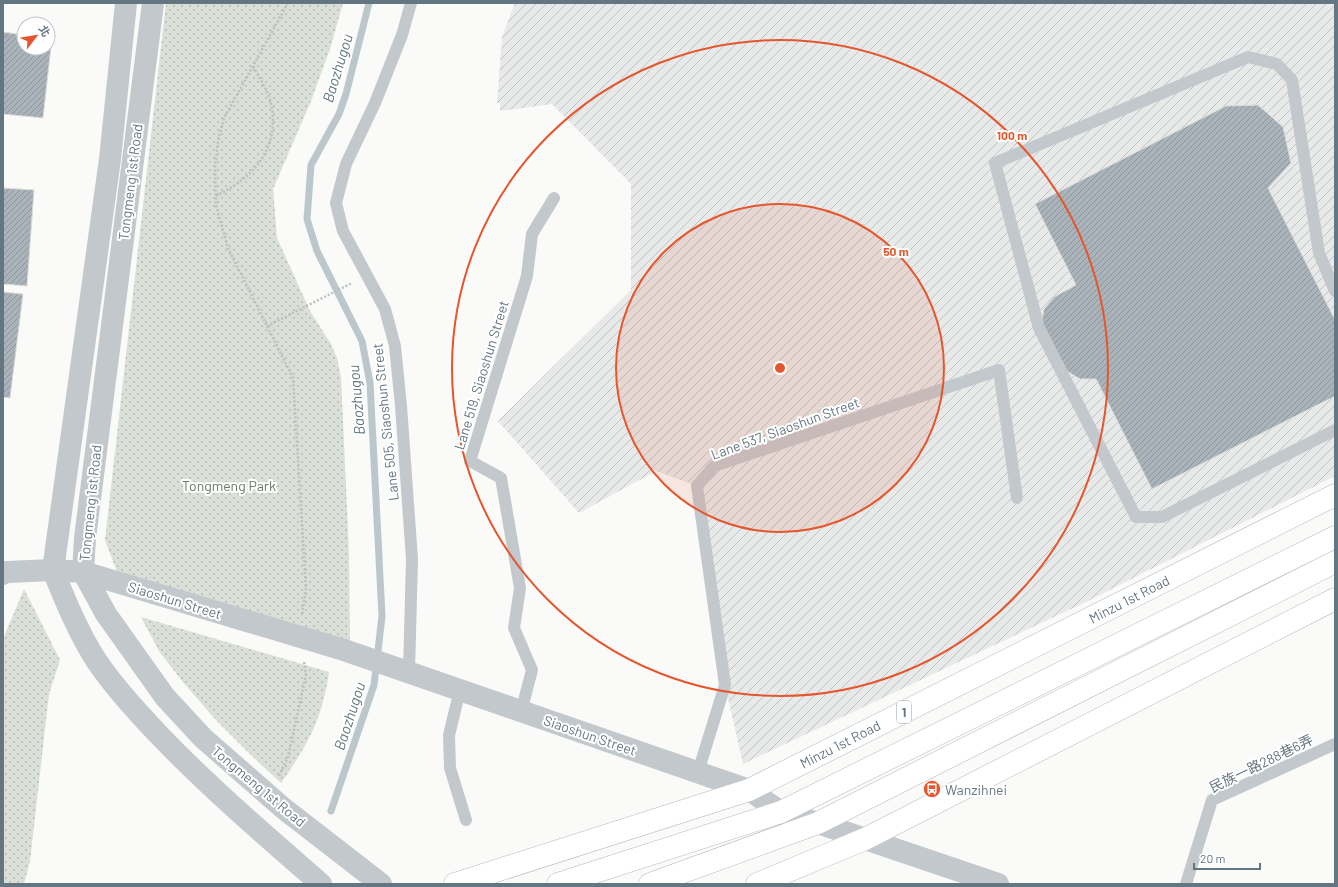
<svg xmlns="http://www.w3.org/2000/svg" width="1338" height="887" viewBox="0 0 1338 887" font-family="Barlow,'Noto Sans TC',sans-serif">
<defs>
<pattern id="industrial-furrows" width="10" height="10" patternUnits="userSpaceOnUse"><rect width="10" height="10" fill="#e8e9e9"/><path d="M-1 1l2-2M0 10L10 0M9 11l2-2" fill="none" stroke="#c0c1c2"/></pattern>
<pattern id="park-dots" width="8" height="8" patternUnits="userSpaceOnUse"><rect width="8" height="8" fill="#dadfd7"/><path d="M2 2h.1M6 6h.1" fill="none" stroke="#b4b9b4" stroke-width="1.8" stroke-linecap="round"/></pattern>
<pattern id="building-hatch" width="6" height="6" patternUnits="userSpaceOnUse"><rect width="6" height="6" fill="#aab3b9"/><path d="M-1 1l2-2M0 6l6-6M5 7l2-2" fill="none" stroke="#8e969c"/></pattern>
</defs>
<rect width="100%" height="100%" fill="#fafaf8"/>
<path fill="url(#industrial-furrows)" d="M 515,3 L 1335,3 L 1335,476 L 1086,602 L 743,764 L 725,685 L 697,486 L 656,471 L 579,513 L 498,421 L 631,290 L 631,184 L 552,104 L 500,111 L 500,103 L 497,103 L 502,37 Z"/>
<path fill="url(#park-dots)" d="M 166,3 L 343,3 L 330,49 L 311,101 L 273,189 L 277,238 L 310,311 L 331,344 L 337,358 L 341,378 L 349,553 L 350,648 L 117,572 L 105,540 Z
M 24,589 L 60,660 L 49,694 L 30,861 L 24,884 L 3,884 L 3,639 Z
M 141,617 L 329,672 C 322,720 308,744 281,783 L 253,757 L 215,719 L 182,681 L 159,651 Z"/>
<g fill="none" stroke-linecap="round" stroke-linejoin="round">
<path stroke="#bbc7cb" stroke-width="7" d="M 331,811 L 374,685 L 382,616 L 370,383 L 362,341 L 317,251 L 307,219 L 311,165 L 339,114 L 346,94 L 369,3"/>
</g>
<path fill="url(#building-hatch)" stroke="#dcdcda" d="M 3,32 L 24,35 L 24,48 L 48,48 L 48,37 L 52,38 L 43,118 L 3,114 Z
M 1258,105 L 1283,127 L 1291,163 L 1268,188 L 1335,320 L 1335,396 L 1152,489 L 1096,379 L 1080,379 L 1062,368 L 1041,326 L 1044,309 L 1054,297 L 1076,285 L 1035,204 L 1226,106 Z
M 3,188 L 34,190 L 27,286 L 3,284 Z
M 3,292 L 23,294 L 10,398 L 3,397 Z"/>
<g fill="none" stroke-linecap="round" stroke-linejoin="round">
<defs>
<path id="primary" d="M 455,884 L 749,790 L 1335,495
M 558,884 L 781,812 L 1335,537
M 650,884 L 818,823 L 1335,562
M 757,884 L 865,839 L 1335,599"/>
</defs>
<use href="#primary" stroke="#b5babe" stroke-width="23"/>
<path stroke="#bbbfc2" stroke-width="2.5" stroke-dasharray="2 2" stroke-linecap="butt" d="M 288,3 L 224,118 L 218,141 L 215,167 L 216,205 L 228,248 L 293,378 L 306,589 L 302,615
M 216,196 C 252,178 278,152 272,108 C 270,94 260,79 253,66
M 267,326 L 352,283
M 279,776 L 288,757 L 306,675 L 304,662"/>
<path stroke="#c3c8cc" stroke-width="12" d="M 1335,291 L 1319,253 L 1292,80 L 1277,64 L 1248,57 L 995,163 L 1039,328 L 1136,517 L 1162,517 L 1335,430
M 409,672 L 412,559 L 401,406 L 395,346 L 385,309 L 343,231 L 336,203 L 346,164 L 375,103 L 402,35 L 411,3
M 460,690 L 449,735 L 450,768 L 466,820
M 521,712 L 532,670 L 514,628 L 520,588 L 501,478 L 470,461 L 527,276 L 532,234 L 554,198
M 698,772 L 725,685 L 697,486 L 714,466 L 999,370 L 1017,498
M 1186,884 L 1212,800 L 1335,744"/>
<path stroke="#c3c8cc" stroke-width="22" d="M 3,574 L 7,572 L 53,570 L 83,572 L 344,650 L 749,790 L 781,812 L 818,823 L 998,884"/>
<path stroke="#c3c8cc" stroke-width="22" d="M 126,3 L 110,159 L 53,570 C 65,600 78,632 96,660 C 114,687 137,712 160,736 C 211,789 266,836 321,884
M 153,3 L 85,538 L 83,572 L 106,614 L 165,697 L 203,738 L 283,808 L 381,884"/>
<use href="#primary" stroke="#fff" stroke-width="22"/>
</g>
<circle cx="780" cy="368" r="164" fill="#e4572e" fill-opacity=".12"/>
<g fill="none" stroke="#e4572e" stroke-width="2">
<circle cx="780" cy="368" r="164"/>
<circle cx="780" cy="368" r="328"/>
</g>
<defs>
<symbol id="bus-disc" viewBox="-11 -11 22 22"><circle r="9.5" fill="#e4572e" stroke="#fff"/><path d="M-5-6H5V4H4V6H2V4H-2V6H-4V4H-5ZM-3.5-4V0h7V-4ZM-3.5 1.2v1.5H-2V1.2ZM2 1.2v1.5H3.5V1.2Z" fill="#fff"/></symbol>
</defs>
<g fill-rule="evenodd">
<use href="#bus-disc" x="922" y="779" width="20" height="20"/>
</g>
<g text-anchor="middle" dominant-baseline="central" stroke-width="4" stroke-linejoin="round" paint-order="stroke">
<rect fill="#fff" stroke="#939fa8" stroke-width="1" x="897" y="701" width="14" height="22" rx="3"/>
<g font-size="13" font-weight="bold" fill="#657683">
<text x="904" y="712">1</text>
</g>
<g font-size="14" fill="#657683" stroke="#fff">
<text transform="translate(130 182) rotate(-83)">Tongmeng 1st Road</text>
<text transform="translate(481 375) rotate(-73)">Lane 519, Siaoshun Street</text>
<text transform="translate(385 422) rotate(-96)">Lane 505, Siaoshun Street</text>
<text transform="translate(785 428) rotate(-20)">Lane 537, Siaoshun Street</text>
<text transform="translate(90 503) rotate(-84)">Tongmeng 1st Road</text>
<text transform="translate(1129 599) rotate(-27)">Minzu 1st Road</text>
<text transform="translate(175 600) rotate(17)">Siaoshun Street</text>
<text transform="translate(590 735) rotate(19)">Siaoshun Street</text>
<text transform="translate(840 744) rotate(-27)">Minzu 1st Road</text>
<text transform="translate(1261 763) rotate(-26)">民族一路288巷6弄</text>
<text transform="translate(259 786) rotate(40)">Tongmeng 1st Road</text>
</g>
<g font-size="14" fill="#687a64" stroke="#fff">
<text x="229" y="485">Tongmeng Park</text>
</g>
<g font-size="14" fill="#657683" stroke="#fff" text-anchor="start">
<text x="945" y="789">Wanzihnei</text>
</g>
<g font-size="15" font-style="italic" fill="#60757c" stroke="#fff">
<text transform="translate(337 68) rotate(-73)">Baozhugou</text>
<text transform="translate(356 400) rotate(-95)">Baozhugou</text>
<text transform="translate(349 716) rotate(-72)">Baozhugou</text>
</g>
</g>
<circle cx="780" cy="368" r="6" fill="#e4572e" stroke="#fff" stroke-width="2"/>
<g font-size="12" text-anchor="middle" font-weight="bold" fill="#e4572e" stroke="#fff" stroke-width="4" stroke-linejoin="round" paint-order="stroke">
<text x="1012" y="140">100 m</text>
<text x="896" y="256">50 m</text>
</g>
<rect width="1338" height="887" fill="none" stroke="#657683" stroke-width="8"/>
<g transform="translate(36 36) rotate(59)"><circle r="19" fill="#ffffff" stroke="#c1c8cd"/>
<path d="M0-3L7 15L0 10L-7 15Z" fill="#e4572e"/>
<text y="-6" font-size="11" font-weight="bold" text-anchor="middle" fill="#657683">北</text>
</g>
<path d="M1194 863v6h66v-6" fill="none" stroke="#657683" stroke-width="2"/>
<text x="1200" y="863" font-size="12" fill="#657683" stroke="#ffffff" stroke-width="3" paint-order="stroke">20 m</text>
</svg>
